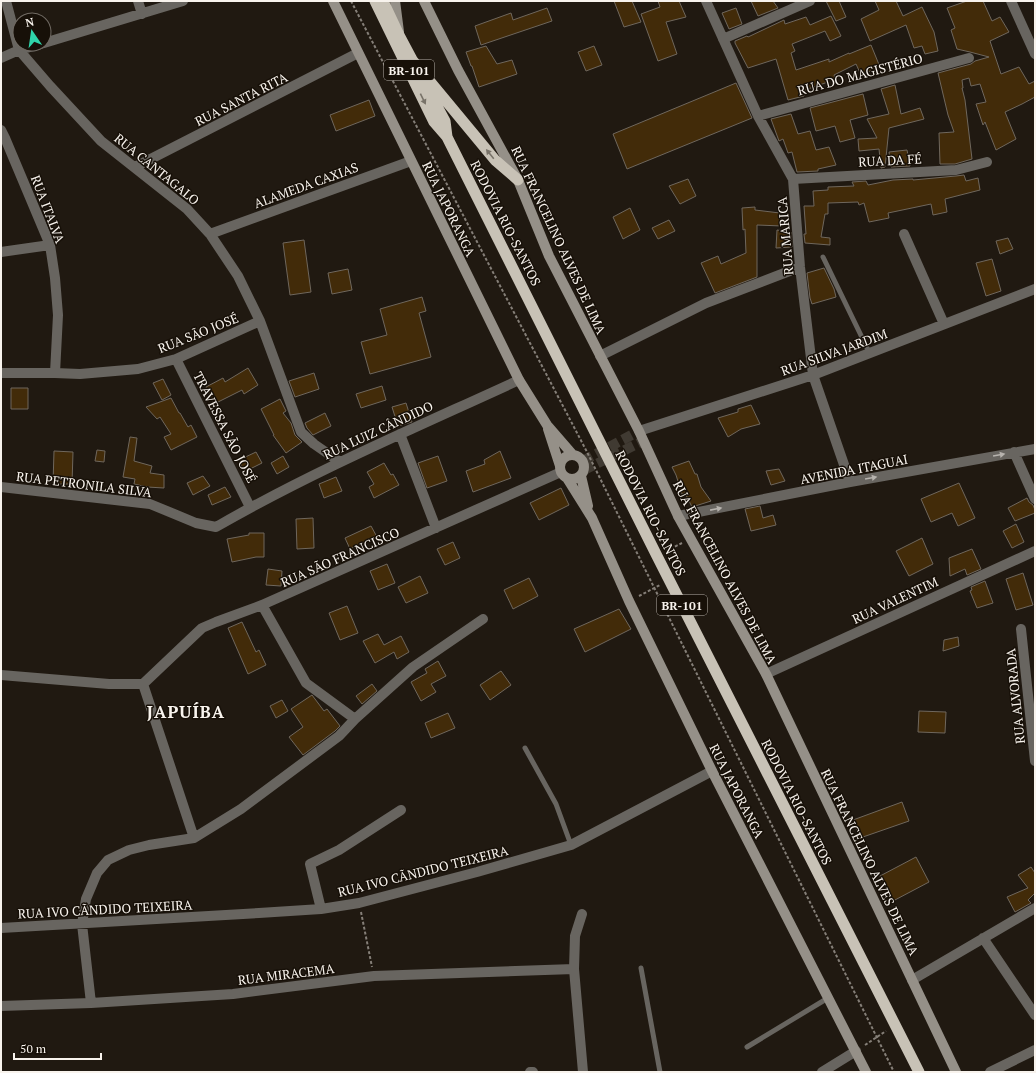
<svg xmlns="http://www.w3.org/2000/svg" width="1036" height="1073" viewBox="0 0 1036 1073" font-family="'PT Serif',serif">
<rect width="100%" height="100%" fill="#201911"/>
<path fill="#422b09" stroke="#6f675d" d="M 614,1 L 632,1 L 641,22 L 624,27 Z
M 658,1 L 679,1 L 686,17 L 666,22 L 677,54 L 658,61 L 641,14 L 660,7 Z
M 751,1 L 773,1 L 778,8 L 758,16 Z
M 826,1 L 839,1 L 846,17 L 836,21 Z
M 875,1 L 896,1 L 903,16 L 922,7 L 934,32 L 938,51 L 925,54 L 922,46 L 914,48 L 906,25 L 870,41 L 861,19 L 879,10 Z
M 967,1 L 983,1 L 992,21 L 1000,17 L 1009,32 L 990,41 L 1001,74 L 1019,67 L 1029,84 L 1035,81 L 1035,97 L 1022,104 L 1005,112 L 1016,139 L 996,150 L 985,122 L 983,125 L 976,104 L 986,102 L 980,84 L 971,86 L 969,78 L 962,80 L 963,88 L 962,88 L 965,100 L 972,159 L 955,164 L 940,164 L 939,133 L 954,132 L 948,115 L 938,73 L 971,64 L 975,61 L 989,57 L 970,52 L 957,49 L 951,30 L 955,28 L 947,8 Z
M 547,8 L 552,21 L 481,45 L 475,26 L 511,13 L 513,20 Z
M 736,8 L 742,24 L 729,29 L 722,13 Z
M 831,16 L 841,36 L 830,41 L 825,31 L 792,44 L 795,51 L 791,53 L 796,70 L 829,59 L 829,62 L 849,53 L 849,54 L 871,45 L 880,67 L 861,75 L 856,64 L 834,75 L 835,78 L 827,80 L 828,82 L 802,91 L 804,96 L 788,100 L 776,59 L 748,68 L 735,43 L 735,41 L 747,36 L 748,37 L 784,20 L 785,24 L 806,17 L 810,25 Z
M 486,46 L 497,64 L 512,60 L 517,74 L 479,87 L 472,66 L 471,66 L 466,52 Z
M 594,46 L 602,65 L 586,71 L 578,52 Z
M 736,83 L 752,118 L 627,169 L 613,134 Z
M 895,85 L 901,114 L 920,108 L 924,119 L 889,128 L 885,167 L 881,168 L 879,149 L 859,151 L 858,139 L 877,138 L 867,119 L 889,114 L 881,89 Z
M 863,94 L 868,115 L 850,120 L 855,138 L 840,142 L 835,126 L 816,131 L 810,108 Z
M 369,100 L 375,116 L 336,131 L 330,115 Z
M 791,114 L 798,134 L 810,131 L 816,150 L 829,147 L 836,165 L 818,169 L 818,171 L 797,172 L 792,152 L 788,153 L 783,139 L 779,141 L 771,119 Z
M 907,150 L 910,166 L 891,167 L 889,152 Z
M 964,175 L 966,181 L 978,178 L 980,190 L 945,199 L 947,212 L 933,215 L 931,204 L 888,213 L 889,218 L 869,222 L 864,203 L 859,205 L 858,202 L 828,203 L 828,214 L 825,214 L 821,237 L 830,238 L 830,245 L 805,243 L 804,234 L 806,234 L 804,206 L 814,206 L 813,191 L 828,190 L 828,187 L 854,186 L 852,182 L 866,181 L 868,185 L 893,180 L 913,179 L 913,180 L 956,176 Z
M 688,179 L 696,196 L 680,204 L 669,186 Z
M 755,207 L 755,210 L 780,213 L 782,226 L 757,225 L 757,277 L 715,293 L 701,263 L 718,256 L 721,264 L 746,253 L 745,229 L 743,230 L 742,208 Z
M 630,208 L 640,230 L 623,239 L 613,217 Z
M 669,220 L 675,231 L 658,239 L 652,228 Z
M 777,230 L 791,232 L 792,247 L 776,248 Z
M 1008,238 L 1013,249 L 1000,254 L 996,241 Z
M 304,240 L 311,292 L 290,295 L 283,243 Z
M 992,259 L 1001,291 L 986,296 L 976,263 Z
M 824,268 L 834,289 L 836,297 L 812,304 L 810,298 L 807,273 Z
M 348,269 L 352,290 L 332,294 L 328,273 Z
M 422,297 L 426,311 L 419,313 L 431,357 L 370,374 L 361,342 L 387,335 L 380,309 Z
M 248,368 L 258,385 L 244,394 L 242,390 L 214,404 L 206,387 L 223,378 L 225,382 Z
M 314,373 L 319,389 L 295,397 L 289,381 Z
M 163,379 L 171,395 L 162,400 L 153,383 Z
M 382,386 L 386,400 L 361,408 L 356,394 Z
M 11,388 L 28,388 L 28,409 L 11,409 Z
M 171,398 L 179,413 L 180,413 L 188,427 L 191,425 L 197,437 L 171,450 L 164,437 L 171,434 L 160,417 L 157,419 L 146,407 Z
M 280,399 L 286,411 L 283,413 L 291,423 L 295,435 L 302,442 L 286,453 L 273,435 L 274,435 L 261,409 Z
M 406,403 L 412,422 L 398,426 L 392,407 Z
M 751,405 L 760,424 L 741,429 L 728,437 L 718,418 L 738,412 L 738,409 Z
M 325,413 L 331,426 L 313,435 L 307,428 L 305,423 Z
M 130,437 L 137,438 L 134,461 L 152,466 L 150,473 L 164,475 L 164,488 L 147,487 L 134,484 L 135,479 L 123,477 Z
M 97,450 L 105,451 L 104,462 L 95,461 Z
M 54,451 L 73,452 L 72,484 L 53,484 Z
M 500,451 L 511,478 L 473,492 L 466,471 L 485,464 L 484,460 Z
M 256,452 L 262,463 L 244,472 L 239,460 Z
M 283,456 L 289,467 L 277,474 L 271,463 Z
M 438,456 L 447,481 L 427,488 L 418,463 Z
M 689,461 L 695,474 L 697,474 L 701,487 L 711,501 L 692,507 L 685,493 L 682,494 L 676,475 L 672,467 Z
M 384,463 L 391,475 L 393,474 L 399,485 L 374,498 L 369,487 L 374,484 L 367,472 Z
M 779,469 L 785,481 L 771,485 L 766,471 Z
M 203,476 L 210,486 L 193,495 L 187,483 Z
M 336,477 L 342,491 L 324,498 L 319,484 Z
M 959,483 L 975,518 L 958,526 L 952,513 L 931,522 L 921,499 Z
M 225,487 L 231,497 L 212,505 L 208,495 Z
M 561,488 L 569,505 L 539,520 L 530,503 Z
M 1027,498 L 1029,502 L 1033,505 L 1035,510 L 1035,513 L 1015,521 L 1008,508 Z
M 760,506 L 763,518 L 773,515 L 776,525 L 751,531 L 745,509 Z
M 313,518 L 314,548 L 297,549 L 296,519 Z
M 1016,524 L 1024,542 L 1012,548 L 1003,531 Z
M 371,526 L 377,537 L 350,549 L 345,538 Z
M 249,533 L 264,533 L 264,557 L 256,557 L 232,562 L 227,539 L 249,535 Z
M 922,538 L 933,564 L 909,576 L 896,551 Z
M 453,542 L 460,558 L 445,565 L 437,549 Z
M 972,549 L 981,569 L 967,575 L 965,569 L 950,576 L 949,558 Z
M 387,564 L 395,583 L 378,590 L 370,571 Z
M 268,569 L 282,571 L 281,586 L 266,585 Z
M 1023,573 L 1033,605 L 1016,610 L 1006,579 Z
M 420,576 L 428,593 L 406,603 L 398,587 Z
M 529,578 L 538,596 L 513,609 L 504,590 Z
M 985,581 L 993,603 L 977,608 L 970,591 L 972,590 L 971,587 Z
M 347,606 L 358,633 L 340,640 L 329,613 Z
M 619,609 L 631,629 L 585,652 L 574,629 Z
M 242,622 L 256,652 L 259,650 L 266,665 L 248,674 L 228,628 Z
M 378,634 L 384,645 L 401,636 L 409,652 L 397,659 L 394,652 L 375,663 L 363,641 Z
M 958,637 L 959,646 L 943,651 L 944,640 Z
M 438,661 L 446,676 L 431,684 L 436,692 L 421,701 L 411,682 L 427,673 L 425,669 Z
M 501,671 L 511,685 L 490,700 L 480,685 Z
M 372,684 L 377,691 L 362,704 L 356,696 Z
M 312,695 L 324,711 L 327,709 L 340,726 L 335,731 L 303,755 L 289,737 L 303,727 L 291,709 Z
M 282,700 L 288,711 L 276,718 L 270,706 Z
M 919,711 L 946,712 L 945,733 L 918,732 Z
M 448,713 L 455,728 L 431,738 L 425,723 Z
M 902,802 L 909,821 L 860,838 L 853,820 Z
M 916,857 L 929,882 L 893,901 L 880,876 Z
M 1031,867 L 1035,873 L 1035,896 L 1034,894 L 1028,900 L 1031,903 L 1015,912 L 1007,897 L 1028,888 L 1018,875 Z"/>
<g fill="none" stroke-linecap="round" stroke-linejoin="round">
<path stroke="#403a32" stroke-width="10" stroke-dasharray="10 5" stroke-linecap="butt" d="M 583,461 L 639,431
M 584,470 L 643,441"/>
<path stroke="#857f78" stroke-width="2" stroke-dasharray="3 2" stroke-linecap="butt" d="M 351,1 L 587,452 L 894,1072
M 666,551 L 682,543
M 639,596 L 660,585
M 361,912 L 372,967
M 865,1045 L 886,1031"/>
<path stroke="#686560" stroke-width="5" d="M 823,257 L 870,354
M 525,748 L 556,804 L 571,845
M 641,968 L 660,1072
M 747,1047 L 828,998"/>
<path stroke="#686560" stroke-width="10" d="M 6,1 L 19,50 L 50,86 L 101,141 L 187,209 L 210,234 L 238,276 L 260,321 L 301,432 L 314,444 L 340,462
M 138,1 L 142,14
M 706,1 L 758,116 L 793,179 L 800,267 L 813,375 L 850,482
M 1011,1 L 1035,54
M 723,39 L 810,1
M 44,43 L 183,1
M 1,58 L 19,50 L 41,44
M 758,116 L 969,58
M 1,130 L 5,138 L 50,245 L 55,278 L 58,315 L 55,373
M 135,167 L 358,53
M 793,179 L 956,170 L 987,162
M 210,234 L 411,161
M 904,234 L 944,324
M 1,252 L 50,245
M 600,356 L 706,303 L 800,267
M 176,359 L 250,507
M 1,373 L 55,373 L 80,374 L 138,369 L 176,359 L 260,321
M 639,431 L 813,375 L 1035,289
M 400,434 L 436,528
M 1014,452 L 1035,499
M 1,487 L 150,504 L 196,523 L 216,527 C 313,471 417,427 519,380
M 678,516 L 850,482 L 1035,449
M 262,605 L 306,683 L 355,719
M 1021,629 L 1035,761
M 766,674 L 1035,551
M 1,675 L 109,684 L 143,684
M 143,684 L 202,628 L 216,622 L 262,605 L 561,472
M 143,684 L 194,838
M 321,909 L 310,864 L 339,850 L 401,810
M 582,914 L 575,936 L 574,969 L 583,1072
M 1,928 L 259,913 L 321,909 L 359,903 L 477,872 L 571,845 L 712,771
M 983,938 L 1035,1015
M 912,980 L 1035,908
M 91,1003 L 82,924 L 86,899 L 97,873 L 108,860 L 129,850 L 149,845 L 194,838 L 241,809 L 339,736 L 355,719 L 413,667 L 483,619
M 1,1006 L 91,1003 L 233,994 L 374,976 L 574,969
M 530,1072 L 533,1072
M 822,1072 L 856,1051
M 990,1072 L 1035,1050"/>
<path stroke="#959088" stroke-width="10" d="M 333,1 L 519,380 L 547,425 L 573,455
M 395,1 L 399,32
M 424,1 L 458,70 L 518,180 L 549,256 L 639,431 L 678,516 L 766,674 L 956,1072
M 548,429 L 560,466
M560 467a12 12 0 1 1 24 0a12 12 0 1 1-24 0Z
M 581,476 L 588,506
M 567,478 L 592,518 L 629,601 L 712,771 L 866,1072"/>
<path stroke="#c8c2b6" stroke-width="11" d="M 375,1 L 434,122 L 447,137 L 657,556 L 919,1072
M 383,1 L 399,35 L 416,67
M 413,61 L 495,160 L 518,180
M 424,82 L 445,121 L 447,137"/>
</g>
<defs><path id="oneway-solid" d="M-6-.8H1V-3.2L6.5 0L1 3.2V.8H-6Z"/></defs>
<g fill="#787268">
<use href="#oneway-solid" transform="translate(423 99) rotate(64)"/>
<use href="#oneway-solid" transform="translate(490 154) rotate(-129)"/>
</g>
<g fill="#b7b3ae">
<use href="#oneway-solid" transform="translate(999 455) rotate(-10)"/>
<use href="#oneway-solid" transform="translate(871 478) rotate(-10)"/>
<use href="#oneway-solid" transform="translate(716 509) rotate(-11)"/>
</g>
<g text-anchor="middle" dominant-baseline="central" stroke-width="3" stroke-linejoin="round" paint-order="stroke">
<g fill="#171008" stroke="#b4afa8" stroke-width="1">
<rect x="384" y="60" width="50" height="20" rx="3"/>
<rect x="657" y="595" width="50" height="20" rx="3"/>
</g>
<g font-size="12" font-weight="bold" fill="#f8f3ed">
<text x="409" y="70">BR-101</text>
<text x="682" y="605">BR-101</text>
</g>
<g font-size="13" fill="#f8f3ed" stroke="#171008">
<text transform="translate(860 74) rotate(-15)">RUA DO MAGISTÉRIO</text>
<text transform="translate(241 99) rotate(-27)">RUA SANTA RITA</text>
<text transform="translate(890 160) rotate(-3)">RUA DA FÉ</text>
<text transform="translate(157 169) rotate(39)">RUA CANTAGALO</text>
<text transform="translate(306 185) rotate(-20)">ALAMEDA CAXIAS</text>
<text transform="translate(48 209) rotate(69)">RUA ITALVA</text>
<text transform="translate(449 209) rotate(64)">RUA JAPORANGA</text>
<text transform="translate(506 223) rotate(63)">RODOVIA RIO-SANTOS</text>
<text transform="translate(785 236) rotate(-95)">RUA MARICA</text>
<text transform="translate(559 240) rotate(65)">RUA FRANCELINO ALVES DE LIMA</text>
<text transform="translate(198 333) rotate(-22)">RUA SÃO JOSÉ</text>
<text transform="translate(834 352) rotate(-20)">RUA SILVA JARDIM</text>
<text transform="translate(225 427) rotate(63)">TRAVESSA SÃO JOSÉ</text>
<text transform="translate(378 430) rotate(-25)">RUA LUIZ CÂNDIDO</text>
<text transform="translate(854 469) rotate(-11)">AVENIDA ITAGUAI</text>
<text transform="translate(84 484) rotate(7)">RUA PETRONILA SILVA</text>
<text transform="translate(651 513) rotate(63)">RODOVIA RIO-SANTOS</text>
<text transform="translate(340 557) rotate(-24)">RUA SÃO FRANCISCO</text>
<text transform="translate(725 572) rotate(62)">RUA FRANCELINO ALVES DE LIMA</text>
<text transform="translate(895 600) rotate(-25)">RUA VALENTIM</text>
<text transform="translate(1015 696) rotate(-96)">RUA ALVORADA</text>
<text transform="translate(737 791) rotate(63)">RUA JAPORANGA</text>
<text transform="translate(797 802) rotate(63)">RODOVIA RIO-SANTOS</text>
<text transform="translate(870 862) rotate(64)">RUA FRANCELINO ALVES DE LIMA</text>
<text transform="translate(423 871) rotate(-14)">RUA IVO CÃNDIDO TEIXEIRA</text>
<text transform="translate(105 909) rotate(-3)">RUA IVO CÃNDIDO TEIXEIRA</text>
<text transform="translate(286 974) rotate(-7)">RUA MIRACEMA</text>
</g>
<g font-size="17" font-weight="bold" letter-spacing="1" fill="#f8f3ed" stroke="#171008">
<text x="186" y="711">JAPUÍBA</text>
</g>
</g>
<rect width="1036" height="1073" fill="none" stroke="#f8f3ed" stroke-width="4"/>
<g transform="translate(32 32) rotate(347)"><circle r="19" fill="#171008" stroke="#716b64"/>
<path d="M0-3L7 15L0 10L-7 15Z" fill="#2fd4aa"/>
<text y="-6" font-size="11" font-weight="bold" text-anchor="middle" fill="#f8f3ed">N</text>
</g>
<path d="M14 1053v6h87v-6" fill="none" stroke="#f8f3ed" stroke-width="2"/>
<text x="20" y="1053" font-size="12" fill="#f8f3ed" stroke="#171008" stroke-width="3" paint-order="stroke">50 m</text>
</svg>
